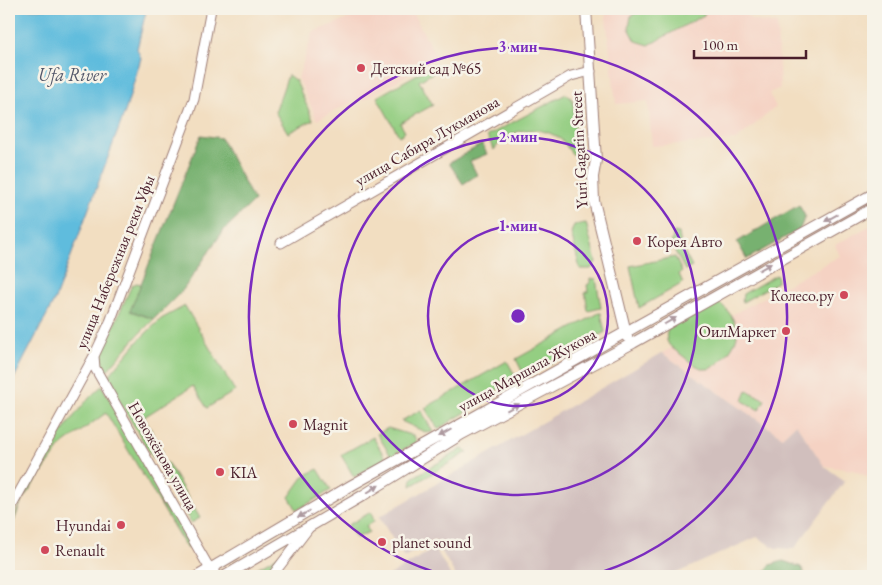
<svg xmlns="http://www.w3.org/2000/svg" width="882" height="585" viewBox="0 0 882 585" font-family="'EB Garamond',serif">
<rect width="100%" height="100%" fill="#f7f3e8"/>
<filter id="ink" filterUnits="userSpaceOnUse"><feTurbulence type="fractalNoise" baseFrequency=".02" numOctaves="2"/><feDisplacementMap in="SourceGraphic" scale="10" xChannelSelector="R" yChannelSelector="G"/><feConvolveMatrix kernelMatrix="1 2 1 2 8 2 1 2 1" color-interpolation-filters="sRGB"/></filter>
<filter id="wash" filterUnits="userSpaceOnUse"><feTurbulence type="fractalNoise" baseFrequency=".0096" numOctaves="4" result="noise"/><feDisplacementMap in="SourceGraphic" scale="20" xChannelSelector="R" yChannelSelector="G"/><feGaussianBlur stdDeviation="1.12" result="paint"/><feColorMatrix in="noise" values="0 0 0 0 0 0 0 0 0 0 0 0 0 0 0 0 0 1.4 0 .05"/><feComposite in="paint" operator="in"/></filter>
<g filter="url(#wash)">
<rect width="100%" height="100%" fill="#f2dec1"/>
<path fill="#f5d2c3" d="M 358,9 L 397,9 L 414,15 L 437,58 L 362,101 L 360,98 L 317,120 L 298,78 L 313,32 L 355,16 Z
M 605,9 L 740,9 L 752,20 L 777,24 L 780,88 L 769,93 L 776,107 L 736,140 L 652,146 L 648,101 L 616,104 Z
M 873,224 L 873,479 L 853,470 L 824,466 L 796,424 L 782,437 L 662,353 L 840,256 L 835,245 Z"/>
<path fill="#d1bfbd" d="M 662,353 L 782,437 L 796,424 L 824,466 L 845,481 L 794,549 L 775,548 L 757,537 L 670,576 L 456,576 L 435,540 L 404,557 L 379,517 Z
M 435,548 L 451,576 L 388,576 Z"/>
<path fill="#94ce82" stroke="#6f7656" d="M 643,9 L 706,9 L 704,15 L 649,45 L 636,41 L 629,28 L 631,16 Z
M 435,64 L 438,70 L 419,81 L 433,105 L 400,123 L 405,132 L 399,136 L 377,97 Z
M 288,75 L 296,81 L 313,120 L 288,133 L 275,112 Z
M 566,94 L 573,100 L 577,157 C 568,153 567,143 559,138 C 537,124 509,128 494,150 L 487,136 Z
M 586,223 L 596,262 L 591,269 L 580,269 L 571,233 L 574,225 Z
M 674,232 L 679,233 L 681,246 L 692,267 L 685,270 L 671,244 Z
M 675,257 L 682,272 L 679,274 L 683,283 L 639,308 L 630,266 Z
M 776,275 L 778,277 L 777,282 L 743,302 L 742,301 L 743,294 Z
M 590,278 L 596,279 L 601,308 L 588,311 L 585,292 L 588,292 L 587,285 L 590,283 Z
M 137,283 L 141,284 L 131,311 L 154,319 L 138,335 L 104,374 L 98,364 L 99,358 L 132,285 Z
M 714,301 C 726,304 737,322 737,334 C 738,344 716,371 705,369 C 695,367 687,359 679,353 C 668,346 664,341 668,328 Z
M 185,306 L 235,391 L 207,408 L 193,386 L 144,417 L 163,452 L 153,458 L 106,379 L 139,340 L 161,319 Z
M 599,313 L 601,313 L 605,332 C 590,341 536,375 523,373 L 516,359 Z
M 507,361 L 516,377 L 515,380 L 497,390 L 486,400 L 438,429 L 425,408 Z
M 102,386 L 193,545 L 187,549 L 106,413 L 62,445 L 22,500 L 9,535 C 14,500 74,407 102,386 Z
M 747,390 L 765,400 L 759,410 L 743,401 Z
M 421,410 L 433,432 L 427,433 L 401,421 Z
M 388,428 L 414,436 L 417,442 L 391,456 L 377,434 Z
M 373,437 L 386,459 L 354,477 L 341,455 Z
M 462,449 L 468,452 L 411,486 L 412,478 Z
M 167,462 L 200,518 L 191,523 L 159,467 Z
M 318,469 L 331,490 L 297,510 L 289,497 L 304,476 Z
M 371,512 L 374,521 L 366,526 L 369,532 L 356,538 L 348,525 Z
M 280,555 L 268,576 L 243,576 Z"/>
<path fill="#77b170" stroke="#60684e" d="M 201,135 L 221,138 L 254,201 L 223,231 L 183,290 L 154,319 L 130,311 Z
M 482,144 L 487,154 L 470,161 L 477,175 L 463,184 L 449,163 Z
M 799,205 L 805,216 L 800,229 L 747,259 L 737,242 Z
M 783,561 L 801,567 L 806,576 L 762,576 L 770,565 Z"/>
<path fill="#5fbcdd" stroke="#546e84" d="M 9,9 L 146,9 L 146,11 L 137,49 L 141,58 L 126,109 L 55,299 L 9,388 Z"/>
</g>
<g filter="url(#ink)">
<g fill="none" stroke-linecap="round" stroke-linejoin="round">
<defs>
<path id="minor" d="M 281,243 L 571,76 L 591,71
M 94,356 L 95,368 L 207,564 L 217,576
M 9,511 L 94,356 L 110,322 L 194,99 L 211,9
M 272,576 L 308,529"/>
<path id="major" d="M 586,9 L 596,160 L 593,177 L 594,201 L 627,337
M 198,576 L 352,485 L 873,194
M 225,576 L 362,496 L 462,434 L 633,343 L 873,208"/>
</defs>
<use href="#minor" stroke="#9e7e76" stroke-width="11"/>
<use href="#major" stroke="#9e7e76" stroke-width="12"/>
<use href="#minor" stroke="#fff" stroke-width="9"/>
<use href="#major" stroke="#fff" stroke-width="10"/>
</g>
<defs><path id="oneway-solid" d="M-6-.8H1V-3.2L6.5 0L1 3.2V.8H-6Z" transform="scale(1.25)"/></defs>
<g fill="#ae9aa0">
<use href="#oneway-solid" transform="translate(831 218) rotate(151)"/>
<use href="#oneway-solid" transform="translate(765 267) rotate(-29)"/>
<use href="#oneway-solid" transform="translate(670 321) rotate(-30)"/>
<use href="#oneway-solid" transform="translate(513 407) rotate(-28)"/>
<use href="#oneway-solid" transform="translate(445 433) rotate(150)"/>
<use href="#oneway-solid" transform="translate(373 489) rotate(-32)"/>
<use href="#oneway-solid" transform="translate(304 514) rotate(150)"/>
</g>
</g>
<g fill="none" stroke="#7b2cbf" stroke-width="2.5">
<circle cx="518" cy="316" r="90"/>
<circle cx="518" cy="316" r="179"/>
<path d="M448 576A269 269 0 1 1 588 576"/>
</g>
<g fill="#d1495b" stroke="#f7f3e8" stroke-width="2">
<circle cx="361" cy="68" r="5"/>
<circle cx="637" cy="241" r="5"/>
<circle cx="844" cy="295" r="5"/>
<circle cx="786" cy="331" r="5"/>
<circle cx="293" cy="424" r="5"/>
<circle cx="220" cy="472" r="5"/>
<circle cx="121" cy="525" r="5"/>
<circle cx="382" cy="542" r="5"/>
<circle cx="45" cy="550" r="5"/>
</g>
<g text-anchor="middle" dominant-baseline="central" stroke-width="5" stroke-linejoin="round" paint-order="stroke">
<g font-size="16" fill="#4a1f2b" stroke="#f7f3e8" text-anchor="start">
<text x="371" y="68">Детский сад №65</text>
<text x="647" y="241">Корея Авто</text>
<text x="834" y="295" text-anchor="end">Колесо.ру</text>
<text x="776" y="331" text-anchor="end">ОилМаркет</text>
<text x="303" y="424">Magnit</text>
<text x="230" y="472">KIA</text>
<text x="111" y="525" text-anchor="end">Hyundai</text>
<text x="392" y="542">planet sound</text>
<text x="55" y="550">Renault</text>
</g>
<g font-size="16" fill="#4a1f2b" stroke="#f7f3e8">
<text transform="translate(427 141) rotate(-30)">улица Сабира Лукманова</text>
<text transform="translate(579 150) rotate(-93)">Yuri Gagarin Street</text>
<text transform="translate(115 262) rotate(-68)">улица Набережная реки Уфы</text>
<text transform="translate(527 370) rotate(-29)">улица Маршала Жукова</text>
<text transform="translate(163 456) rotate(60)">Новожёнова улица</text>
</g>
<g font-size="18" font-style="italic" fill="#515669" stroke="#f7f3e8">
<text x="72" y="74">Ufa River</text>
</g>
</g>
<circle cx="518" cy="316" r="8" fill="#7b2cbf" stroke="#f7f3e8" stroke-width="2.5"/>
<g font-size="15" text-anchor="middle" font-weight="bold" fill="#7b2cbf" stroke="#f7f3e8" stroke-width="5" stroke-linejoin="round" paint-order="stroke">
<text x="518" y="52">3 мин</text>
<text x="518" y="142">2 мин</text>
<text x="518" y="231">1 мин</text>
</g>
<rect width="882" height="585" fill="none" stroke="#f7f3e8" stroke-width="30"/>
<path d="M694 50v8h112v-8" fill="none" stroke="#4a1f2b" stroke-width="2.5"/>
<text x="702" y="50" font-size="15" fill="#4a1f2b" stroke="#f7f3e8" stroke-width="4" paint-order="stroke">100 m</text>
</svg>
